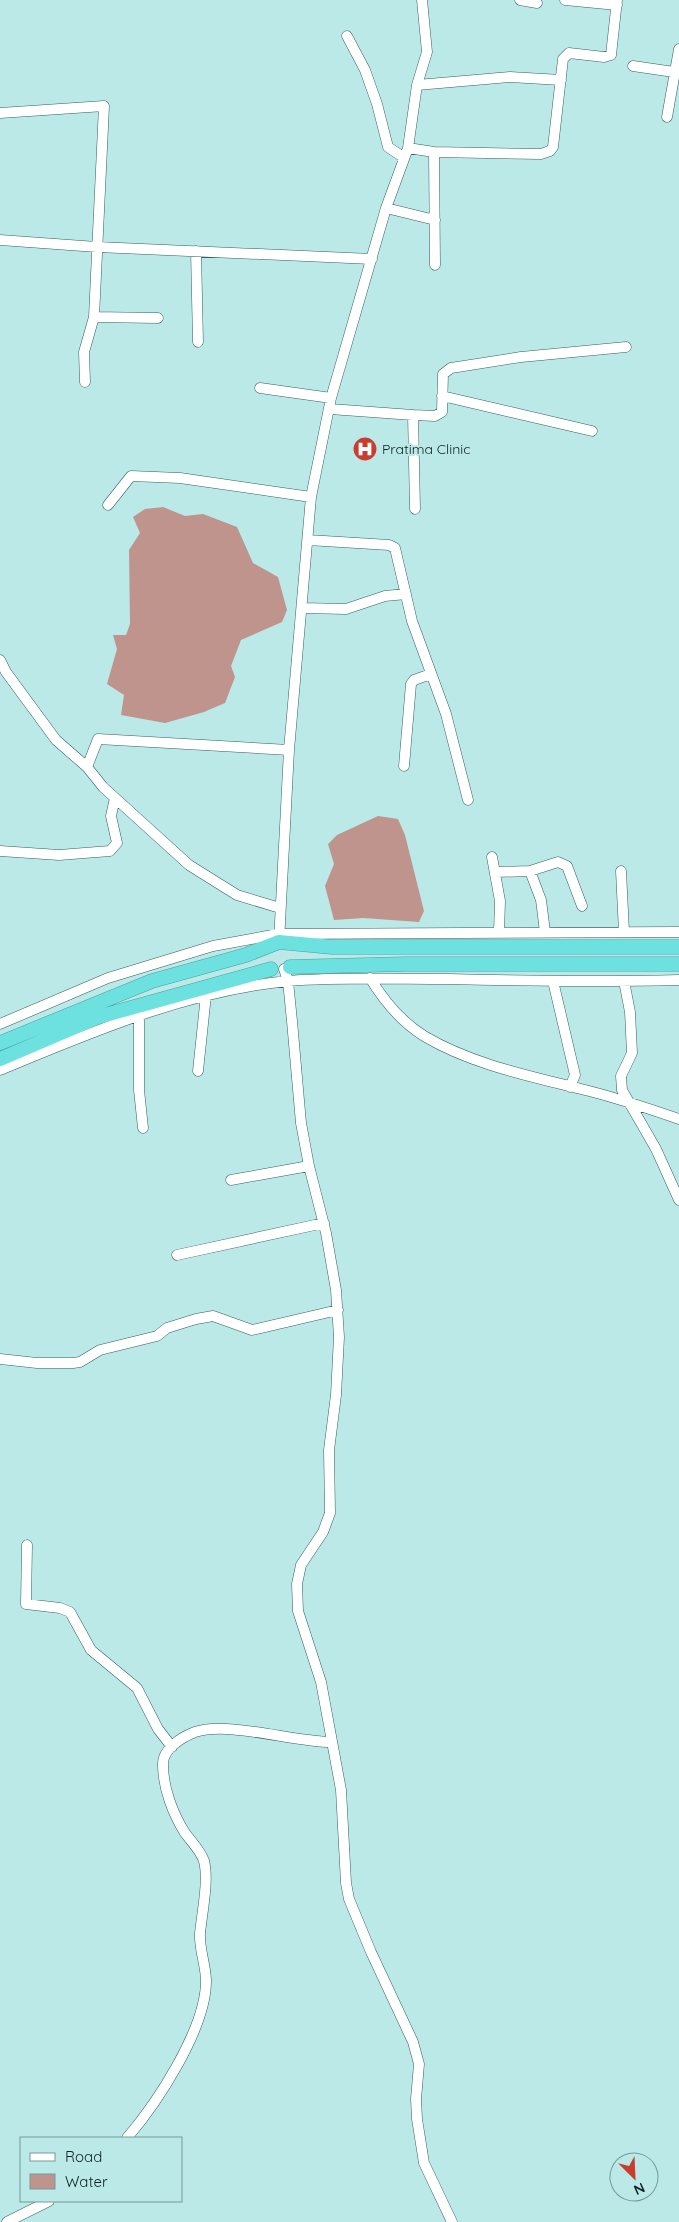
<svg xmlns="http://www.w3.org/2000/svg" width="679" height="2222" viewBox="0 0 679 2222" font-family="Quicksand,sans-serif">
<rect width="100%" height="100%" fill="#bae9e8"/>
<path fill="#bf948c" d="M 163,507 L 185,516 L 203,514 L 237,527 L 253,563 L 278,577 L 287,610 L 282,622 L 241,640 L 231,666 L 235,677 L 225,703 L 204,712 L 165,723 L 121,715 L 124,695 L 107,684 L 117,649 L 113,635 L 126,635 L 130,624 L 129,550 L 140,533 L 133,517 L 145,509 Z
M 378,816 L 398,819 L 405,835 L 424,911 L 419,922 L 363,918 L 334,920 L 325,886 L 334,864 L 328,844 L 337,835 Z"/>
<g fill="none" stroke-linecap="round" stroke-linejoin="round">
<defs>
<path id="minor" d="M 520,0 L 537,3
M 565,0 L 617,5
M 347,36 L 365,70 L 377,104 L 388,147 L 403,157
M 633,66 L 674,72
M 417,85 L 510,77 L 561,80
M 0,113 L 104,106 L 94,317 L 158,318
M 667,117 L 679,49
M 408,148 L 434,152 L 541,154 L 550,151 L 553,147 L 563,59 L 569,53 L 604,57 L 611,55 L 617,0
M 434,152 L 435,265
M 386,208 L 435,220
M 0,240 L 97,247 L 372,259
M 196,251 L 198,342
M 85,382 L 84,352 L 94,317
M 260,388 L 331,398
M 442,396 L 592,431
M 330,409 L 413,415 L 415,509
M 413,415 L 435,416 L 442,412 L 443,374 L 451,368 L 521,357 L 626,347
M 108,505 L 131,476 L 180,478 L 311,497
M 308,540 L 389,545 L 395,548 L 412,621 L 446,714 L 468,800
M 302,608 L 346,609 L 385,596 L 406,594
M 0,660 L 6,672 L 56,740 L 87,767 L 103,787 L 189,865 L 237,895 L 280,908
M 404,766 L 411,684 L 414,680 L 431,674
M 87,767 L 98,739 L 289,750
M 0,851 L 59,855 L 110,851 L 117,843 L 111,816 L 115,798
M 492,857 L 500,901 L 499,933
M 530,871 L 541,900 L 545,932
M 621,871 L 624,932
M 495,872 L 530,871 L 558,862 L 567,866 L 582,906
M 279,942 L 289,750 L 311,497 L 331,398 L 386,208 L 408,148 L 417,85 L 427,52 L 422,0
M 284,969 L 288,981 L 292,1021 L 301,1123 L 309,1166 L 326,1233 L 336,1290 L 339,1337 L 336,1395 L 329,1450 L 330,1513 L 323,1532 L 301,1565 L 297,1584 L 298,1611 L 321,1682 L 341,1790 L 346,1883 L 349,1899 L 371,1952 L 413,2042 L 419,2064 L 416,2099 L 417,2119 L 424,2163 L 452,2222
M 370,978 C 384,1001 400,1021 424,1036 C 471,1064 529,1076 581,1089 C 615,1097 647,1108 679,1119
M 553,981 L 575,1075 L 570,1087
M 624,981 L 630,1012 L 632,1053 L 621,1076 L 622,1090 L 656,1149 L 679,1200
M 139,1017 L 139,1090 L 143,1128
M 0,1024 L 108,978 L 213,946 L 278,934 L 679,932
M 0,1070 C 92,1032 189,990 289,981 C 341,977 395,979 448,979 C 525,981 602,982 679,980
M 198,1071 L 206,995
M 231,1180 L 309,1166
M 177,1255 L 324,1223
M 0,1359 L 37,1363 L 73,1363 L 80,1362 L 100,1350 L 157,1336 L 167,1328 L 196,1319 L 213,1316 L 252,1330 L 338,1310
M 27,1545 L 26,1604 L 60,1608 L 70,1612 L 91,1650 L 137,1688 L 158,1729 L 172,1747
M 127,2138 C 157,2103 206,2029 206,1981 C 206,1965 199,1950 200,1933 C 202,1913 209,1880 204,1861 C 201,1851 191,1841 185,1833 C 173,1814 163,1788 163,1765 C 162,1749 182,1737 195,1732 C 229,1721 293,1742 331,1742
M 7,2222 L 49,2201"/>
<path id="highway" d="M 290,967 L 407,964 L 679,964
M 0,1043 L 152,981 L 246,955 L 279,942 L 332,947 L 679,947
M 0,1059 L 98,1017 L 271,969"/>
</defs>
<use href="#minor" stroke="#345f5f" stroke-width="11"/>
<use href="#highway" stroke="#4c9e9e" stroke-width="15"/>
<use href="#minor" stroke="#fff" stroke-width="10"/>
<use href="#highway" stroke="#6de0e0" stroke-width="14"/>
</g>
<defs>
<symbol id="hospital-disc" viewBox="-11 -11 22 22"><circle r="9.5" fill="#ca3d2e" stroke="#bae9e8"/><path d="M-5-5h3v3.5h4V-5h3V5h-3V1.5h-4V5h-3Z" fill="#fff"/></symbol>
</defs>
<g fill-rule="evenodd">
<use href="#hospital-disc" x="351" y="435" width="28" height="28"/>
</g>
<g text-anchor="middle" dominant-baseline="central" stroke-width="4" stroke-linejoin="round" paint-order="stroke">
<g font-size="14" fill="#102222" stroke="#bae9e8" text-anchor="start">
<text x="382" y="449">Pratima Clinic</text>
</g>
</g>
<rect x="20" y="2137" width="162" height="65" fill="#bae9e8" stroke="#769999"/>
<rect x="30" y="2153" width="25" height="8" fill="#ffffff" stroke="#769999"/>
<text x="65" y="2162" font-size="15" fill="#102222">Road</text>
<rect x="30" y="2174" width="25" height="15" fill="#bf948c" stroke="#769999"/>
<text x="65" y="2187" font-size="15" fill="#102222">Water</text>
<g transform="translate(634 2177) rotate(156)"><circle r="24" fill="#bae9e8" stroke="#769999"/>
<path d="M0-4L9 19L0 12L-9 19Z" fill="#ca3d2e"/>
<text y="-8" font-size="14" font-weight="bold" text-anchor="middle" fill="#102222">N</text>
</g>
</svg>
